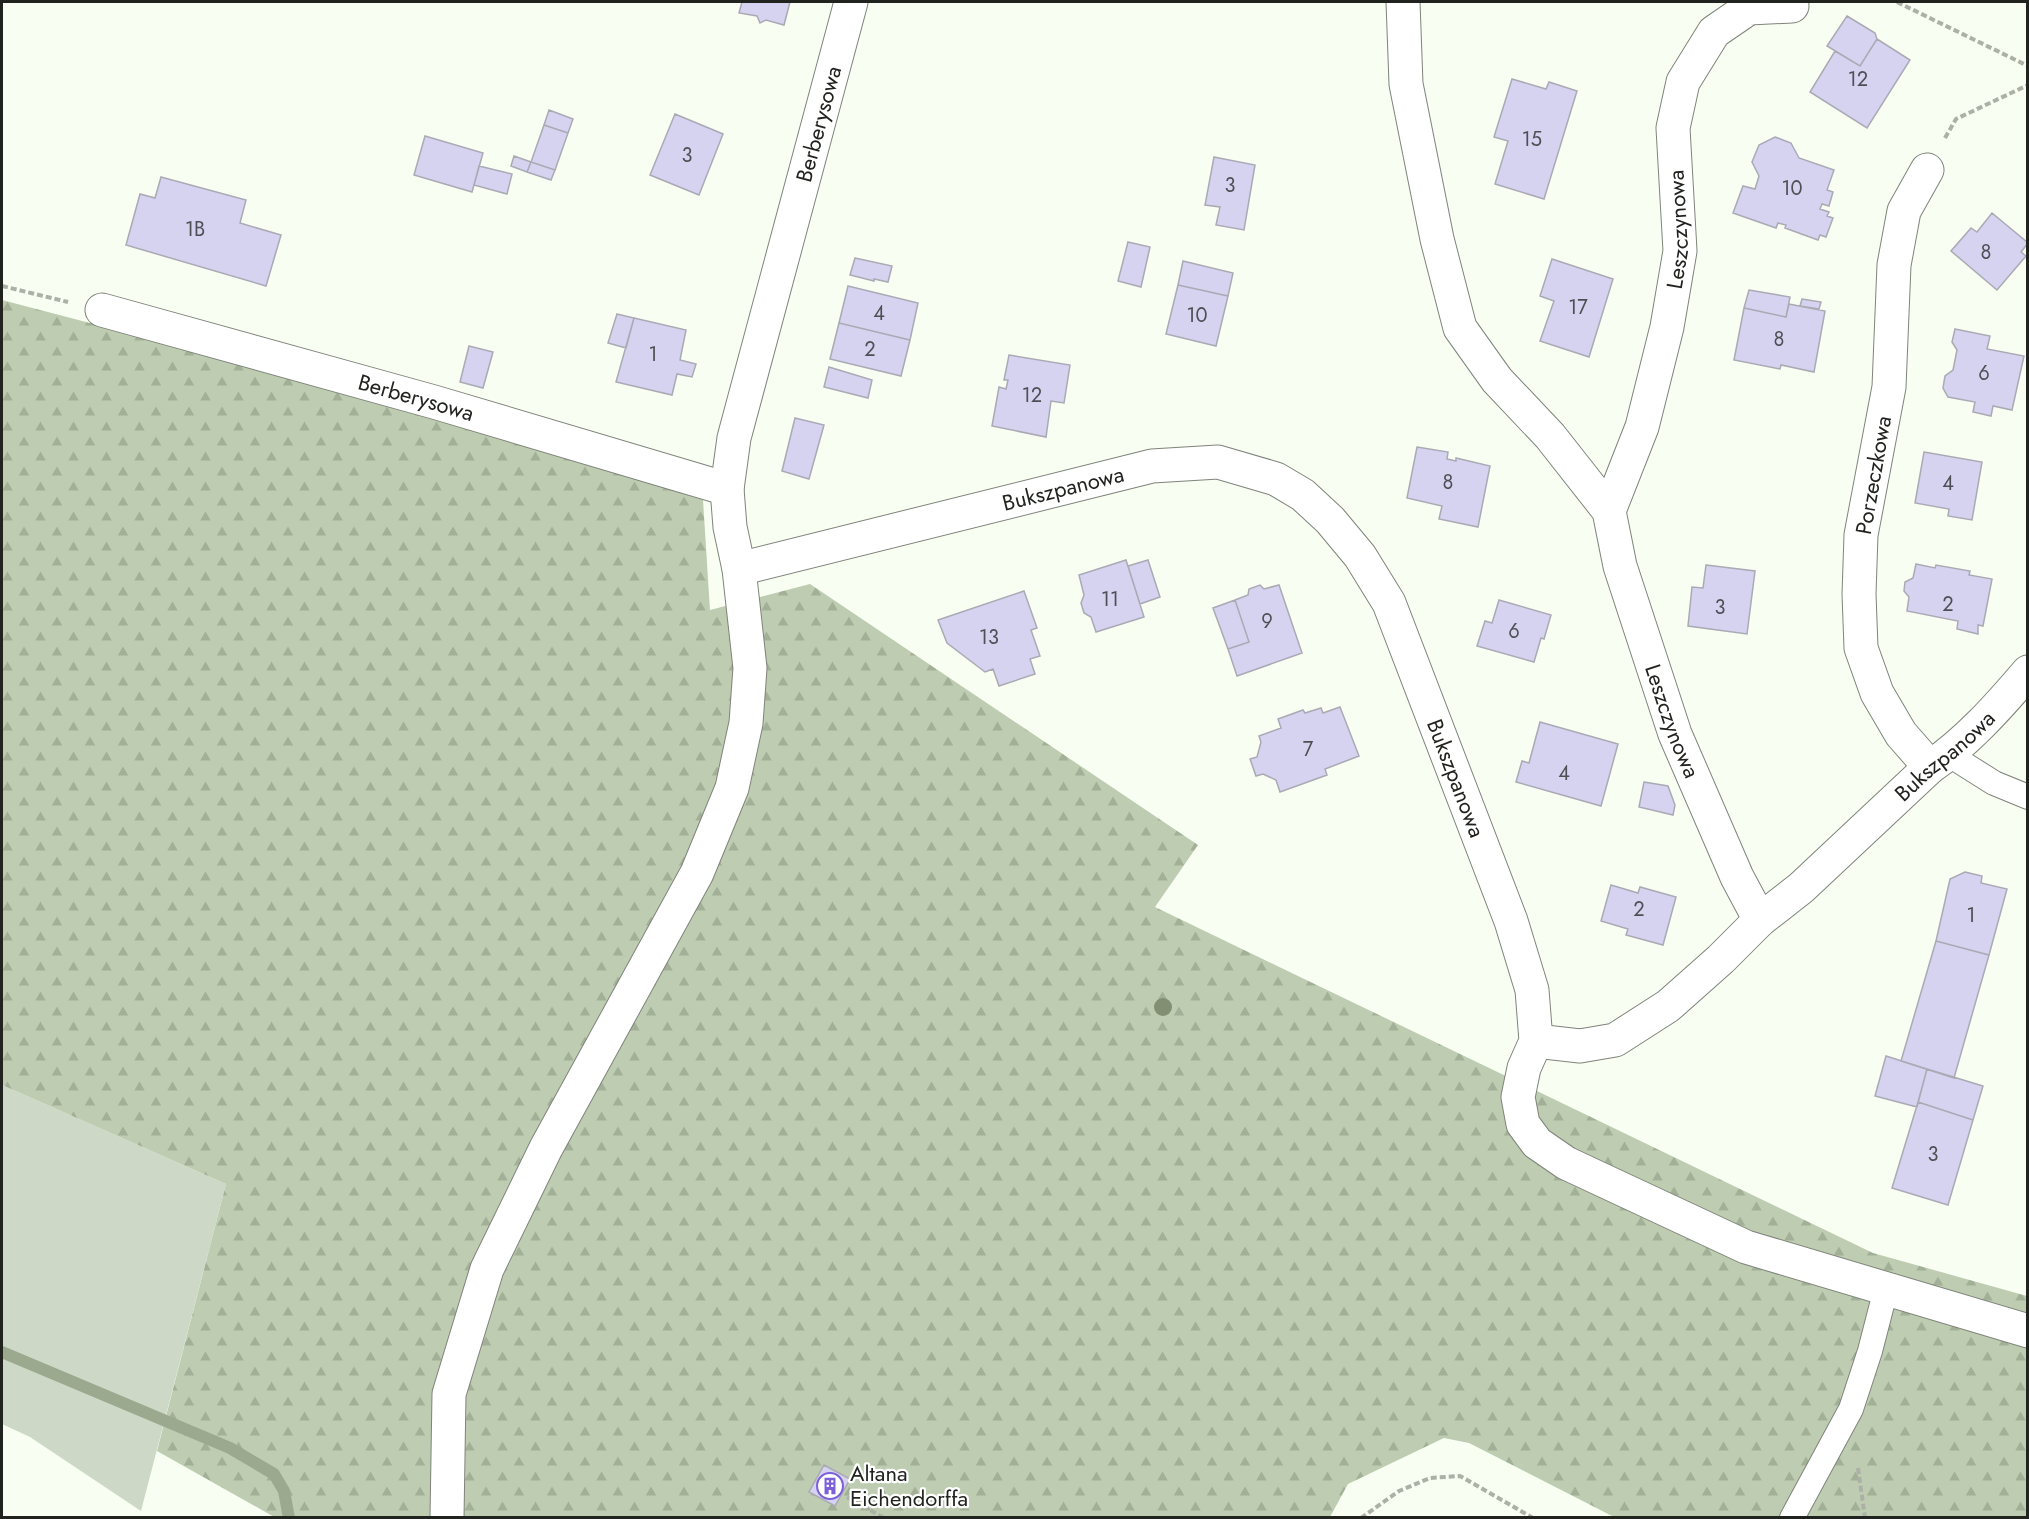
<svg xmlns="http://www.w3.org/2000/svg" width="2029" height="1519" viewBox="0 0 2029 1519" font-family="Jost,sans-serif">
<defs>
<pattern id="forest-firs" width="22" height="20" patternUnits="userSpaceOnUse" patternTransform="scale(1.5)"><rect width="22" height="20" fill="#becdb1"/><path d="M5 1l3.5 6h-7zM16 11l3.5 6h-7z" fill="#a3b098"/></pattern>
</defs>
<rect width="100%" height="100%" fill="#f8fef2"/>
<path fill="#ced8c7" d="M 2,1085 L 226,1184 L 141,1511 L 30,1437 L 2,1424 Z"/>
<path fill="url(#forest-firs)" d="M 2,300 L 395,403 L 703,500 L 710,610 L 810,584 L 1198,845 L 1155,907 L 1873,1253 L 2027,1296 L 2027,1517 L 1614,1517 L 1469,1443 L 1444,1438 L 1348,1484 L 1330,1517 L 276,1518 L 157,1451 L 226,1184 L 2,1085 Z"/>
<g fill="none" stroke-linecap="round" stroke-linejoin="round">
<path stroke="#9baa8f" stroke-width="12" d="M 2,1352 L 230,1448 L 274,1474 L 284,1491 L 289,1518"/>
</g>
<path fill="#d6d3f1" stroke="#aaa9b4" stroke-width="1.5" d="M 742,2 L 790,2 L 784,25 L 766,20 L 760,23 L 757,16 L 739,13 Z
M 1847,16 L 1875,33 L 1877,39 L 1860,66 L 1827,46 Z
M 1877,39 L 1910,60 L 1867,128 L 1810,92 L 1835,51 L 1860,66 Z
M 1512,79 L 1546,89 L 1549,82 L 1577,91 L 1544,199 L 1495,184 L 1508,141 L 1494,137 Z
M 549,110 L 573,119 L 568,133 L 544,125 Z
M 675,114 L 723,134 L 699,195 L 650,175 Z
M 544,125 L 568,133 L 555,170 L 531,162 Z
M 425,136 L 483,153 L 472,192 L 414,175 Z
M 1775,137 L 1791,143 L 1799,158 L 1834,170 L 1827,190 L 1833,192 L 1829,206 L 1822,204 L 1820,209 L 1829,212 L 1827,216 L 1833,218 L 1826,237 L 1820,235 L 1818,240 L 1785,228 L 1786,225 L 1778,223 L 1776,228 L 1733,213 L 1743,186 L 1755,189 L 1759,176 L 1752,162 L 1759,145 Z
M 514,156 L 531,162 L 527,172 L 511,166 Z
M 1214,157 L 1255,165 L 1244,230 L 1216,225 L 1220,207 L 1205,205 Z
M 531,162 L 555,170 L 551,180 L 527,172 Z
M 479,166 L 512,174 L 507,194 L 474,185 Z
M 161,177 L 246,200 L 240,223 L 281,235 L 266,286 L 126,245 L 140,194 L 155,198 Z
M 1992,213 L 2028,243 L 2021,252 L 2026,256 L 1997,290 L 1951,251 L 1971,228 L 1977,232 Z
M 1128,242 L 1150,247 L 1141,287 L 1118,281 Z
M 855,258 L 892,266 L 888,282 L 874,279 L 874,281 L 850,275 Z
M 1552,259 L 1613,279 L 1589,357 L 1540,341 L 1554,301 L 1540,296 Z
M 1183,261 L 1233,273 L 1228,296 L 1178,285 Z
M 1178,285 L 1228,296 L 1216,346 L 1166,334 Z
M 848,286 L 918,303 L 910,340 L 839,323 Z
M 1749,290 L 1790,297 L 1786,317 L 1744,308 Z
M 1802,299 L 1821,302 L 1819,309 L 1800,306 Z
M 1789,304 L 1825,311 L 1814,372 L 1781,365 L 1780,369 L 1734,360 L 1744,308 L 1786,317 Z
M 617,314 L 634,318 L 626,348 L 608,343 Z
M 634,318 L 686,330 L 680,360 L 696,364 L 692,377 L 677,374 L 672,395 L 616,382 Z
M 839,323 L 910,340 L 901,376 L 830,359 Z
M 1955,329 L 1990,336 L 1987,349 L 2024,356 L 2012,410 L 1993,406 L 1991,416 L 1973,412 L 1975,402 L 1948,397 L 1943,388 L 1945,376 L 1953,370 L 1957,350 L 1952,342 Z
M 469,346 L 493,352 L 483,388 L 460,382 Z
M 1009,355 L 1070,365 L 1064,403 L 1051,401 L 1046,437 L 992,426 L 999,387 L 1006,389 L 1008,380 L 1004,380 Z
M 829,367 L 872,380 L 868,398 L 824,387 Z
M 795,418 L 824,425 L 809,479 L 782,471 Z
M 1417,447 L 1448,452 L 1447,459 L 1456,461 L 1456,458 L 1490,466 L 1478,527 L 1439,519 L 1442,506 L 1407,498 Z
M 1924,452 L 1982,462 L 1972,520 L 1948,516 L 1949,509 L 1915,503 Z
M 1126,560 L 1144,617 L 1096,632 L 1091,617 L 1084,613 L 1081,603 L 1084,595 L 1079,575 Z
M 1148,560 L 1160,597 L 1140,604 L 1128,566 Z
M 1916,564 L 1935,568 L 1936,565 L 1970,571 L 1969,575 L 1992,579 L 1983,626 L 1978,625 L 1978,634 L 1957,629 L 1958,621 L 1907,611 L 1909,597 L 1904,591 L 1905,582 L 1913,578 Z
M 1706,565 L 1755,571 L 1747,634 L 1688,626 L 1692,587 L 1703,588 Z
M 1260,585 L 1264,589 L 1279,585 L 1302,653 L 1237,676 L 1228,649 L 1249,642 L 1235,600 L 1248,595 L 1249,589 Z
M 1024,591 L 1037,628 L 1031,630 L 1040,656 L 1030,659 L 1035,674 L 999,686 L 993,669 L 985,672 L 947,643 L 938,620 Z
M 1235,600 L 1249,642 L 1228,649 L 1213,608 Z
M 1499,600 L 1551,615 L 1544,639 L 1541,638 L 1534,662 L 1477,646 L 1485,621 L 1492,623 Z
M 1340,707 L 1359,756 L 1325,769 L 1327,775 L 1280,792 L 1276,780 L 1263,774 L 1256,776 L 1250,759 L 1257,757 L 1261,742 L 1259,736 L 1281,728 L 1278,719 L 1303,710 L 1305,713 L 1321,708 L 1323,713 Z
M 1540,722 L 1618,744 L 1601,806 L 1516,782 L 1522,761 L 1529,763 Z
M 1644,782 L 1668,786 L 1675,805 L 1673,815 L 1639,807 Z
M 1965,872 L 1982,876 L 1981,883 L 2007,889 L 1989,955 L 1936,941 L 1950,879 Z
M 1611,885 L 1638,893 L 1640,887 L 1676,897 L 1663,945 L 1626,935 L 1628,929 L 1601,921 Z
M 1936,941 L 1989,955 L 1954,1078 L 1901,1061 Z
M 1886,1056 L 1927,1069 L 1917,1107 L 1875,1096 Z
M 1927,1069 L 1983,1086 L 1973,1120 L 1918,1102 Z
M 1918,1102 L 1973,1120 L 1948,1205 L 1892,1188 Z
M 824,1465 L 850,1479 L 835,1506 L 809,1492 Z"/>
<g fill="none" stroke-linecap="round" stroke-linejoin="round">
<defs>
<path id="service" d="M 1948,754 L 1994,783 L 2028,797
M 1792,1518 L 1851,1409 L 1870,1351 L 1886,1289"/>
<g id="minor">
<path id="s1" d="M 1403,2 L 1406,84 L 1437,239 L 1460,328 L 1497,380 L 1550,436 L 1609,511 L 1620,566 L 1675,734 L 1737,877 L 1760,920"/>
<path d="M 1927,170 L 1904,211 L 1894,265 L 1889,387 L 1861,535 L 1859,594 L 1861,648 L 1877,693 L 1901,734 L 1930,767"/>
<path id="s2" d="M 102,310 L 434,402 L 727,489"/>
<path id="s3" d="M 1609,511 L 1642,427 L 1667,327 L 1680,251 L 1673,128 L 1683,82 L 1714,32 L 1749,8 L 1792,6"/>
<path id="s4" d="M 739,569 L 1152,466 L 1218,462 L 1276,479 L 1303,495 L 1330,520 L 1360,556 L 1389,603 L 1511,921 L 1532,990 L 1536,1041 L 1524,1068 L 1518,1097 L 1523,1124 L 1537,1143 L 1566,1163 L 1746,1247 L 2028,1331"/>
<path id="s5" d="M 1536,1041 L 1580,1046 L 1615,1040 L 1668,1006 L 1721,959 L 1760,920 L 1801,888 L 1930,767 C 1967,742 1999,706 2028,672"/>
<path id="s6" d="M 447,1518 L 449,1394 L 487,1269 L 546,1148 L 697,873 L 732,788 L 746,723 L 750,668 L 739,569 L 730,527 L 727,489 L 734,438 L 851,2"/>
</g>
</defs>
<use href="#service" stroke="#7f847b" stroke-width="26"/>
<use href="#minor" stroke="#7f847b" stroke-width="35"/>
<path stroke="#acb0a7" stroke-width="4" stroke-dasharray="6 3" stroke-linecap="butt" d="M 1897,2 L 2028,66
M 1945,138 L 1956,119 L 2028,85
M 2,286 L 68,302
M 1858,1468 L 1865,1518
M 847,1497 L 884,1518
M 1361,1518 L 1399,1491 L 1430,1478 L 1460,1476 L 1533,1518"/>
<use href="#service" stroke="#fff" stroke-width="24"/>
<use href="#minor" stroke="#fff" stroke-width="33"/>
</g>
<circle fill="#828f72" cx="1163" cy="1007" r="9"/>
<defs>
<symbol id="building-ring" viewBox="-11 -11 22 22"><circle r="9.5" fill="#fff" stroke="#7b60da" stroke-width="1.5"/><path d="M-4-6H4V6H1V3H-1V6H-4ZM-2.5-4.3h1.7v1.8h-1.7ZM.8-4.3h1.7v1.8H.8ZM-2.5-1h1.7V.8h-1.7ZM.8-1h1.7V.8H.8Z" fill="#7b60da"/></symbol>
</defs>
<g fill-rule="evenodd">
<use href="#building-ring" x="815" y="1471" width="30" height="30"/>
</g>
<g text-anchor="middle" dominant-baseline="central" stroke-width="4.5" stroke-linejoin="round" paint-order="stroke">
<g font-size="20" fill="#4e4f54">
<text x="1858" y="79">12</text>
<text x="1532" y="139">15</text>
<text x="687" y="155">3</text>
<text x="1230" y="185">3</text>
<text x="1792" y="188">10</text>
<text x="195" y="229">1B</text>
<text x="1986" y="252">8</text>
<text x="1578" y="307">17</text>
<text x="879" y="313">4</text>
<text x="1197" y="315">10</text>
<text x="1779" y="339">8</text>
<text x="870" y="349">2</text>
<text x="653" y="354">1</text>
<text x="1984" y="373">6</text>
<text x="1032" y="395">12</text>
<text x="1448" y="482">8</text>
<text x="1948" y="483">4</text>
<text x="1110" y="599">11</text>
<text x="1948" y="604">2</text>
<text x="1720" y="607">3</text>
<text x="1267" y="621">9</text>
<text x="1514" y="631">6</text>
<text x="989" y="637">13</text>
<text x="1308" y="749">7</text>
<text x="1564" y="773">4</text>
<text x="1639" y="909">2</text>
<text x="1971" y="915">1</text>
<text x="1933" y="1154">3</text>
</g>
<g font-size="22" fill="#21231f" stroke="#fff">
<text stroke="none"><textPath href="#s6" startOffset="1474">Berberysowa</textPath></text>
<text stroke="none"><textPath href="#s3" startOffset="292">Leszczynowa</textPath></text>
<text stroke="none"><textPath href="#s2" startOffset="326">Berberysowa</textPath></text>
<text transform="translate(1873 475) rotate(-80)">Porzeczkowa</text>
<text stroke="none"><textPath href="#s4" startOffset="334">Bukszpanowa</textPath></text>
<text stroke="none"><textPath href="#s1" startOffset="788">Leszczynowa</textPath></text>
<text stroke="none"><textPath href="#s5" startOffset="516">Bukszpanowa</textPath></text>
<text stroke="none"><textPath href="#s4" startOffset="910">Bukszpanowa</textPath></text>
</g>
<g font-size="22" fill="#21231f" stroke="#fff" text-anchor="start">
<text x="850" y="1473">Altana<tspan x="850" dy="25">Eichendorffa</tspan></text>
</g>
</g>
<rect width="2029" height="1519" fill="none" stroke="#21231f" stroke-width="6"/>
</svg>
